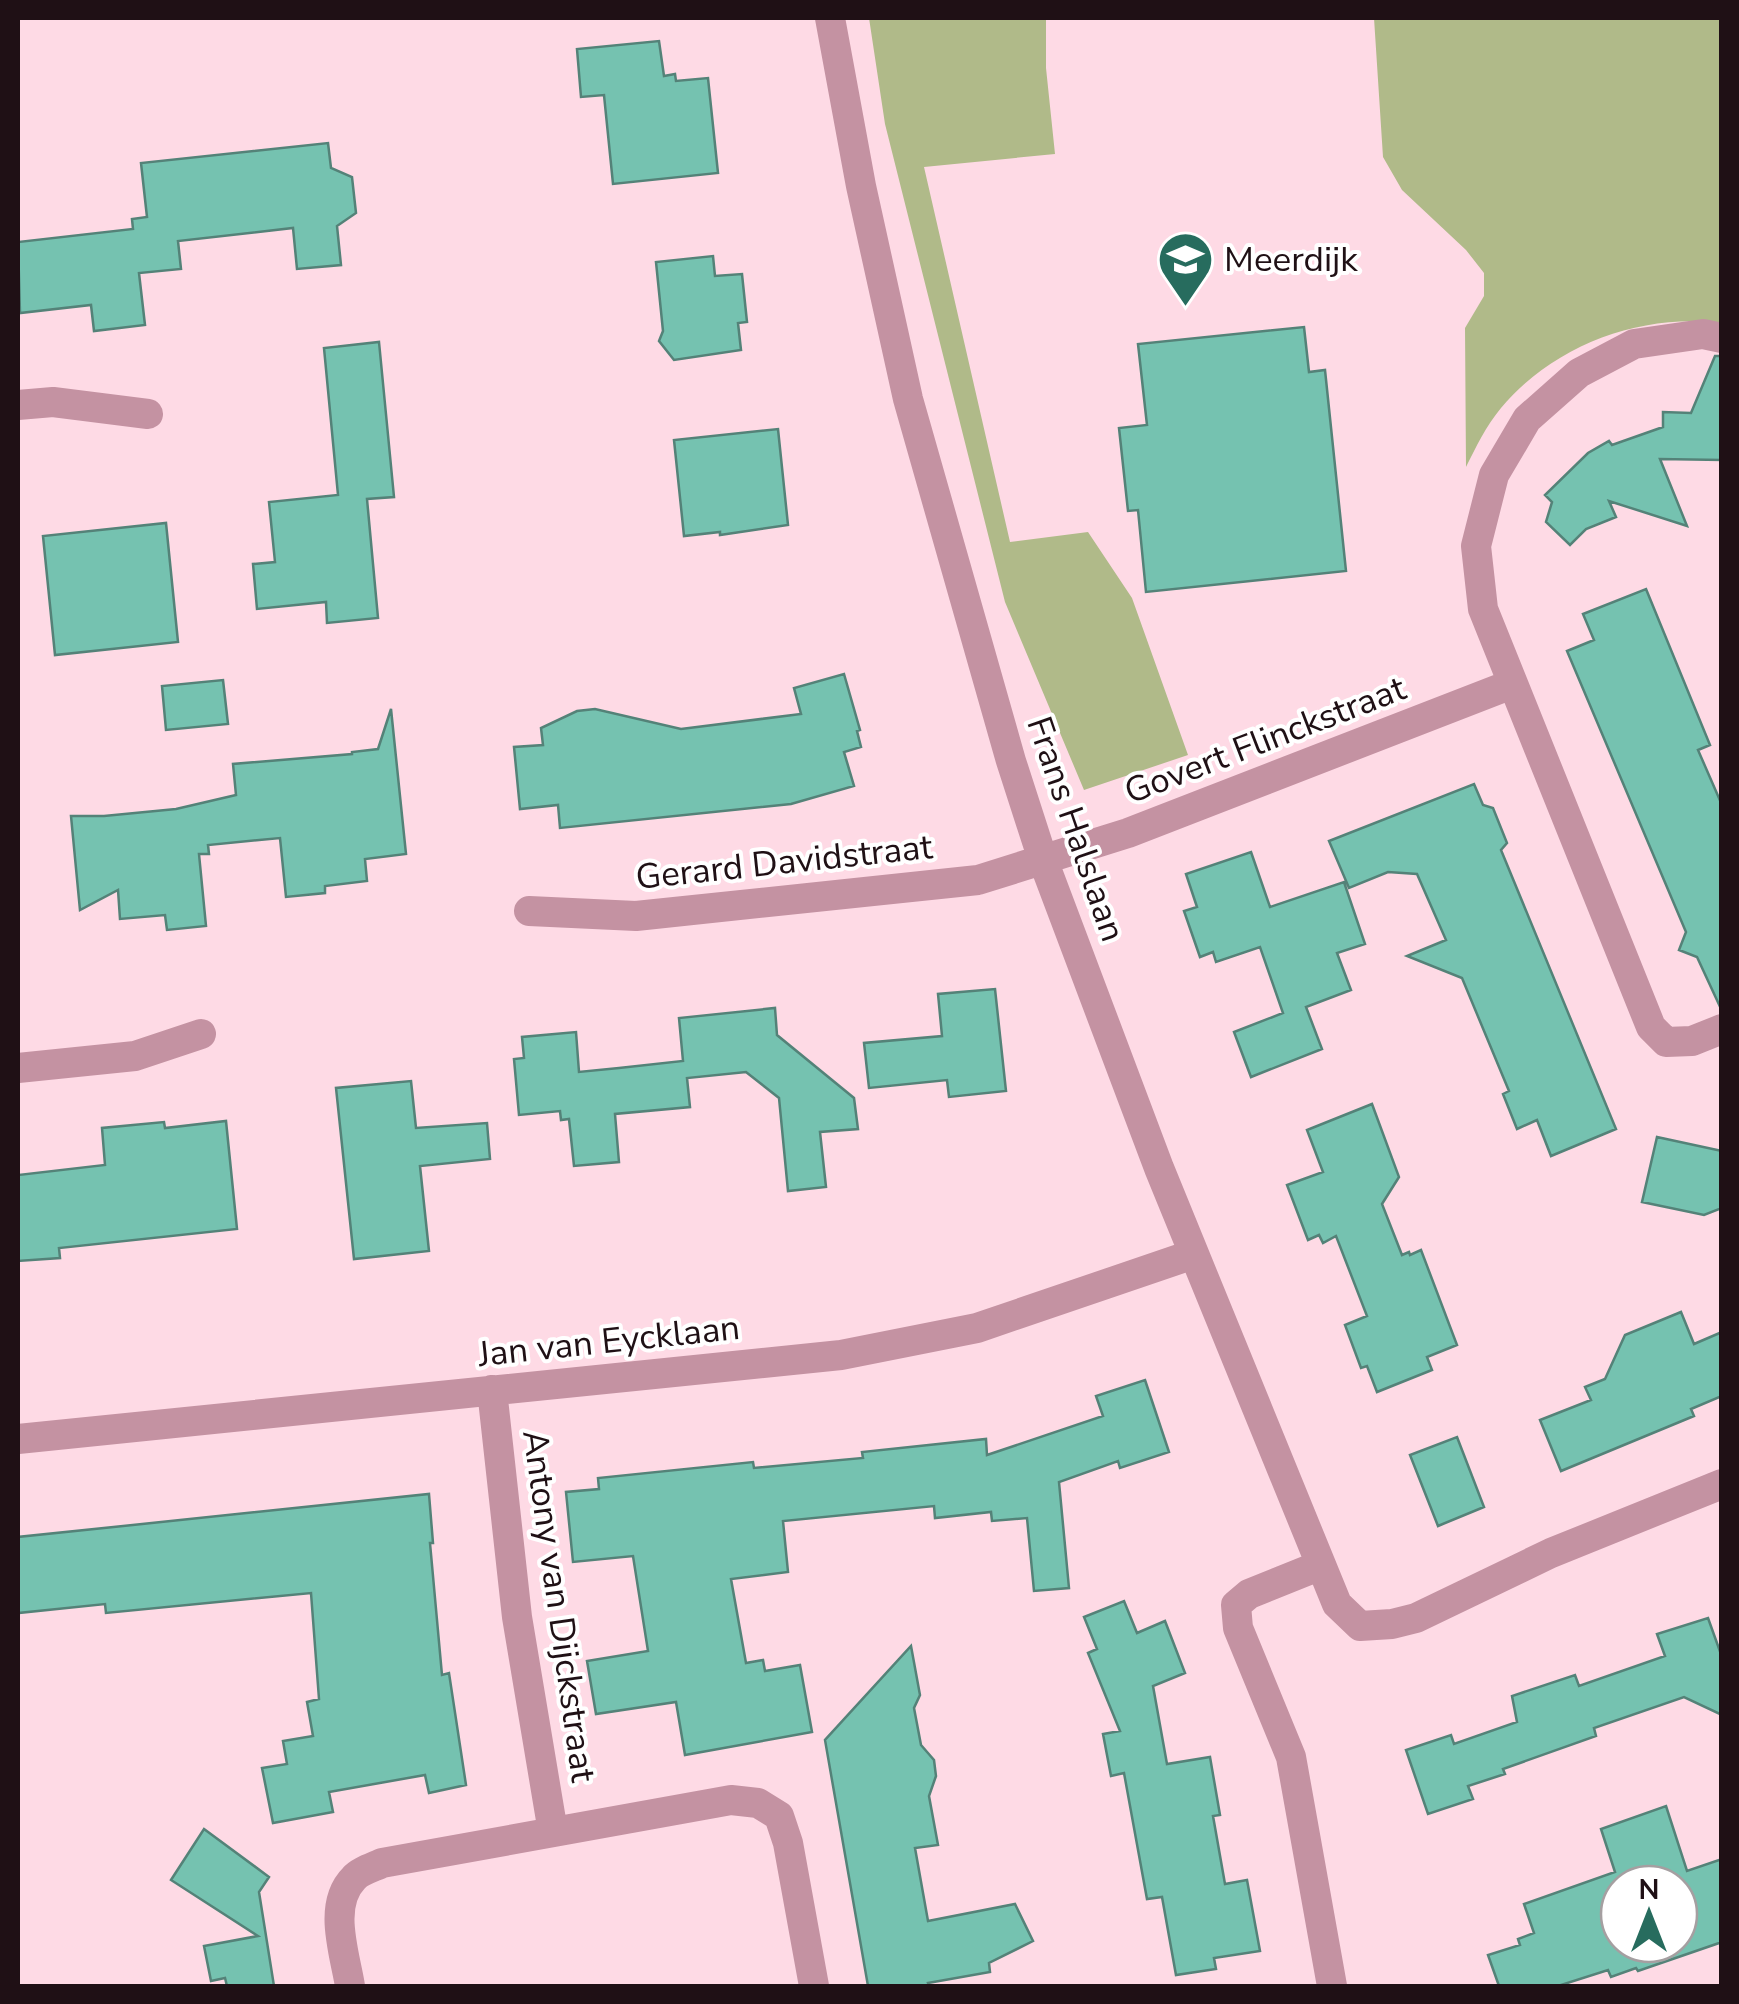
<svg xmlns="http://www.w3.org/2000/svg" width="1739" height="2004" viewBox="0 0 1739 2004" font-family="'Nunito Sans',sans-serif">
<rect width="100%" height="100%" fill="#fedae5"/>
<path fill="#b0ba89" d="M 869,18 L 1046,18 L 1046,68 L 1055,154 L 924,167 L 1010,542 L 1088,532 L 1132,598 L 1188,755 L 1084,790 L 1005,602 L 885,124 Z
M 1374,18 L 1721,18 L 1721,323 C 1640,313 1554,345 1501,408 C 1486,426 1476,447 1466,467 L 1465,328 L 1484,296 L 1484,273 L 1466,250 L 1402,190 L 1383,157 Z"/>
<path fill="#75c2b0" stroke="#548278" stroke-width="2.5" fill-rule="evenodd" d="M 659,41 L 664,76 L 675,74 L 676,81 L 708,78 L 718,173 L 613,184 L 604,95 L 581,97 L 577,49 Z
M 328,143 L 331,168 L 352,177 L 356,213 L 337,226 L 341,265 L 297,269 L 293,228 L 178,241 L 181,269 L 139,273 L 145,325 L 94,331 L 91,305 L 20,313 L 18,242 L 133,229 L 132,219 L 147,217 L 141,163 Z
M 713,256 L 715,276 L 742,274 L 747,322 L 738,323 L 741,350 L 674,360 L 659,341 L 663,331 L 656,262 Z
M 1304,327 L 1309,372 L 1325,370 L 1346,571 L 1146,592 L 1138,510 L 1128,511 L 1119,428 L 1147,425 L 1138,344 Z
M 379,342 L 394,497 L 367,499 L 378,618 L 327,623 L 326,602 L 257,609 L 253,564 L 275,562 L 269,502 L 338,495 L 324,348 Z
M 1715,356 L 1722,356 L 1722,460 L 1660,459 L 1687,526 L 1609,501 L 1616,517 L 1586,529 L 1570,545 L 1546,522 L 1552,502 L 1545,495 L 1588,453 L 1609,441 L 1612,445 L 1663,427 L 1663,412 L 1691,413 Z
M 778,429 L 788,525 L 720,535 L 720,532 L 684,536 L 674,440 Z
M 166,523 L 178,642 L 55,655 L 43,536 Z
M 1646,589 L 1710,745 L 1698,750 L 1722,805 L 1722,1011 L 1697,957 L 1679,950 L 1686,932 L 1567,651 L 1594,640 L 1583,614 Z
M 844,674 L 860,730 L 857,731 L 861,747 L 844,752 L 854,786 L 791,804 L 560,828 L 558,805 L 520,809 L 514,747 L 543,745 L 541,728 L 577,711 L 595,709 L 681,729 L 801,714 L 794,688 Z
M 223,680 L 228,724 L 166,730 L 162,686 Z
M 391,709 L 406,854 L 365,859 L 367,881 L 325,886 L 325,893 L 286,897 L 280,838 L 208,845 L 209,854 L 199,854 L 206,926 L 167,930 L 165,915 L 120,919 L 118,890 L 80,910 L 71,816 L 104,816 L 176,809 L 236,795 L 233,764 L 352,754 L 352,752 L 378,749 Z
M 1474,784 L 1483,805 L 1493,808 L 1507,843 L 1501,850 L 1616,1129 L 1551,1156 L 1537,1120 L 1517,1129 L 1503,1094 L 1509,1091 L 1462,978 L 1407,956 L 1446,940 L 1417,874 L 1388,872 L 1349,888 L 1329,841 Z
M 1251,852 L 1270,907 L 1344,882 L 1365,944 L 1337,953 L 1351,990 L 1306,1007 L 1322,1049 L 1251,1077 L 1234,1032 L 1283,1013 L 1260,947 L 1216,962 L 1213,952 L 1200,957 L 1184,911 L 1197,907 L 1186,874 Z
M 995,989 L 1006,1091 L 949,1097 L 947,1080 L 869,1088 L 864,1043 L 942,1036 L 938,994 Z
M 775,1008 L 777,1035 L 854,1098 L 858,1129 L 820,1132 L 826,1187 L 788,1191 L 779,1098 L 746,1072 L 687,1078 L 690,1107 L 615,1114 L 619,1162 L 574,1166 L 569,1119 L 561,1120 L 560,1111 L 519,1115 L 514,1059 L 524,1058 L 522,1037 L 576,1032 L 579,1072 L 619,1068 L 683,1061 L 679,1018 Z
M 411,1081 L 416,1128 L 487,1123 L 490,1159 L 420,1166 L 429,1251 L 354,1259 L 336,1088 Z
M 1372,1104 L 1399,1177 L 1382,1204 L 1402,1255 L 1409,1252 L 1410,1255 L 1421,1250 L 1457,1345 L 1427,1357 L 1432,1370 L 1377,1392 L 1367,1366 L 1361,1368 L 1345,1325 L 1367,1316 L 1336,1236 L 1323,1243 L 1319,1235 L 1308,1240 L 1287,1185 L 1323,1172 L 1307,1130 Z
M 226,1121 L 237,1229 L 59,1248 L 60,1258 L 18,1261 L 18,1175 L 105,1165 L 102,1128 L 164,1122 L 165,1128 Z
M 1657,1137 L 1722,1151 L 1722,1208 L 1704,1215 L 1642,1202 Z
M 1681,1312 L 1694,1344 L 1722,1332 L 1722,1396 L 1691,1409 L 1694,1416 L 1561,1471 L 1540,1420 L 1591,1400 L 1585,1387 L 1605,1379 L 1625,1335 Z
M 1145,1380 L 1169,1452 L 1120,1468 L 1118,1461 L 1059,1482 L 1069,1588 L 1034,1591 L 1027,1518 L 992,1521 L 991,1512 L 935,1518 L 934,1506 L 783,1521 L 788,1572 L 731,1579 L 746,1663 L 763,1660 L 765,1671 L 800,1665 L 812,1732 L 685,1755 L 676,1702 L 596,1714 L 587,1661 L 648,1651 L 633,1556 L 573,1562 L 566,1492 L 599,1489 L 598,1478 L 753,1462 L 754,1468 L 863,1458 L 862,1452 L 986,1439 L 987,1455 L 1103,1416 L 1096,1396 Z
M 1457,1437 L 1484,1507 L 1438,1526 L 1410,1455 Z
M 429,1494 L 433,1543 L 430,1543 L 442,1675 L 449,1673 L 466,1785 L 429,1793 L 425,1775 L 329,1792 L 333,1812 L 273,1823 L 262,1768 L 287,1764 L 283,1741 L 313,1736 L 307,1702 L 319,1699 L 311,1593 L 106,1613 L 105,1604 L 18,1613 L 18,1537 Z
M 1124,1601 L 1137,1633 L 1165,1621 L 1185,1673 L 1153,1686 L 1167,1764 L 1210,1757 L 1220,1815 L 1213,1816 L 1225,1884 L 1247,1880 L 1260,1951 L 1214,1958 L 1216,1969 L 1176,1975 L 1162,1897 L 1147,1899 L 1124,1773 L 1111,1776 L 1103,1734 L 1120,1731 L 1088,1653 L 1097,1649 L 1084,1617 Z
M 1708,1618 L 1722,1657 L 1722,1715 L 1684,1697 L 1594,1728 L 1596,1736 L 1503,1769 L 1505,1774 L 1468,1786 L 1473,1799 L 1428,1814 L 1406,1750 L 1451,1735 L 1454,1744 L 1517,1722 L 1512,1696 L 1575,1675 L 1579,1686 L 1665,1656 L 1657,1634 Z
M 911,1646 L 920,1695 L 914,1708 L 921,1745 L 934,1760 L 936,1776 L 929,1796 L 938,1845 L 915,1848 L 928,1921 L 1015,1904 L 1033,1941 L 989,1963 L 990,1972 L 928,1983 L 929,1986 L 868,1986 L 825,1740 Z
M 1666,1806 L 1687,1871 L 1722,1859 L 1722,1942 L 1638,1971 L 1636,1968 L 1611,1977 L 1608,1970 L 1558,1986 L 1499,1986 L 1488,1955 L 1520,1945 L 1518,1939 L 1534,1933 L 1524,1904 L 1615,1872 L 1601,1829 ZM 1619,1884 L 1679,1884 L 1679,1944 L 1619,1944 Z
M 204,1829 L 269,1877 L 259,1892 L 274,1986 L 227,1986 L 225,1978 L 211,1981 L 204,1946 L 258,1936 L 171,1880 Z"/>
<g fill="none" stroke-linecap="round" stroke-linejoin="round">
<path stroke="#c492a2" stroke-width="30" d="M 830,18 L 861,186 L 908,399 L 1011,761 L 1043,860 L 1159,1168 L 1337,1604 L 1360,1626 L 1392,1624 L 1416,1618 L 1551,1553 L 1722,1484
M 1722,338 L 1703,334 L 1634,344 L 1579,373 L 1527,419 L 1494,475 L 1476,546 L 1483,609 L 1651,1027 L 1666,1042 L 1692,1041 L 1722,1029
M 18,405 L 53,402 L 148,414
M 529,911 L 636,916 L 978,880 L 1128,833 L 1512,684
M 18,1068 L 135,1056 L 201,1034
M 492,1390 L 517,1617 L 553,1832
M 18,1439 L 841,1355 L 977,1328 L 1194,1254
M 1321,1565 L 1249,1594 L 1236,1605 L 1238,1628 L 1291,1757 L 1332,1986
M 350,1986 C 345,1954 327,1905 354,1878 C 360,1871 374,1867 382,1863 L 731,1800 L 758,1803 L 779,1816 L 788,1843 L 814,1986"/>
</g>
<defs>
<symbol id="school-pin" viewBox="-11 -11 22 30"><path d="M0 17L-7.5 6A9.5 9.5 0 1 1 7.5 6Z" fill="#276c5e" stroke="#fff"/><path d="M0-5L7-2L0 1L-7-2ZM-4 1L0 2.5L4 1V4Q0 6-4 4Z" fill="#fff"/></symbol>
</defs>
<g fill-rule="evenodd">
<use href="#school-pin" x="1154" y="228" width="63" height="86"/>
</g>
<g text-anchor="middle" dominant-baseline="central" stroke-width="8" stroke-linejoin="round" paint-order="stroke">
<g font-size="35" fill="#1f1015" stroke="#fff" text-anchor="start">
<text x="1224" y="259">Meerdijk</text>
</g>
<g font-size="35" fill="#1f1015" stroke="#fff">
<text transform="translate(1265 740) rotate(-21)">Govert Flinckstraat</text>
<text transform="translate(1076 829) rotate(71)">Frans Halslaan</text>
<text transform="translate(784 862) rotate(-6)">Gerard Davidstraat</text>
<text transform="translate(609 1341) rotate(-6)">Jan van Eycklaan</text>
<text transform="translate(559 1606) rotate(82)">Antony van Dijckstraat</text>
</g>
</g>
<rect width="1739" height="2004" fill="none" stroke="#1f1015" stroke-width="40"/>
<g transform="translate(1649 1914)"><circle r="48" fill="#ffffff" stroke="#a59fa1" stroke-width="2.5"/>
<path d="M0-8L18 38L0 25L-18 38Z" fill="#276c5e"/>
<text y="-15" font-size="28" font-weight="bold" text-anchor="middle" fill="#1f1015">N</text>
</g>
</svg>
